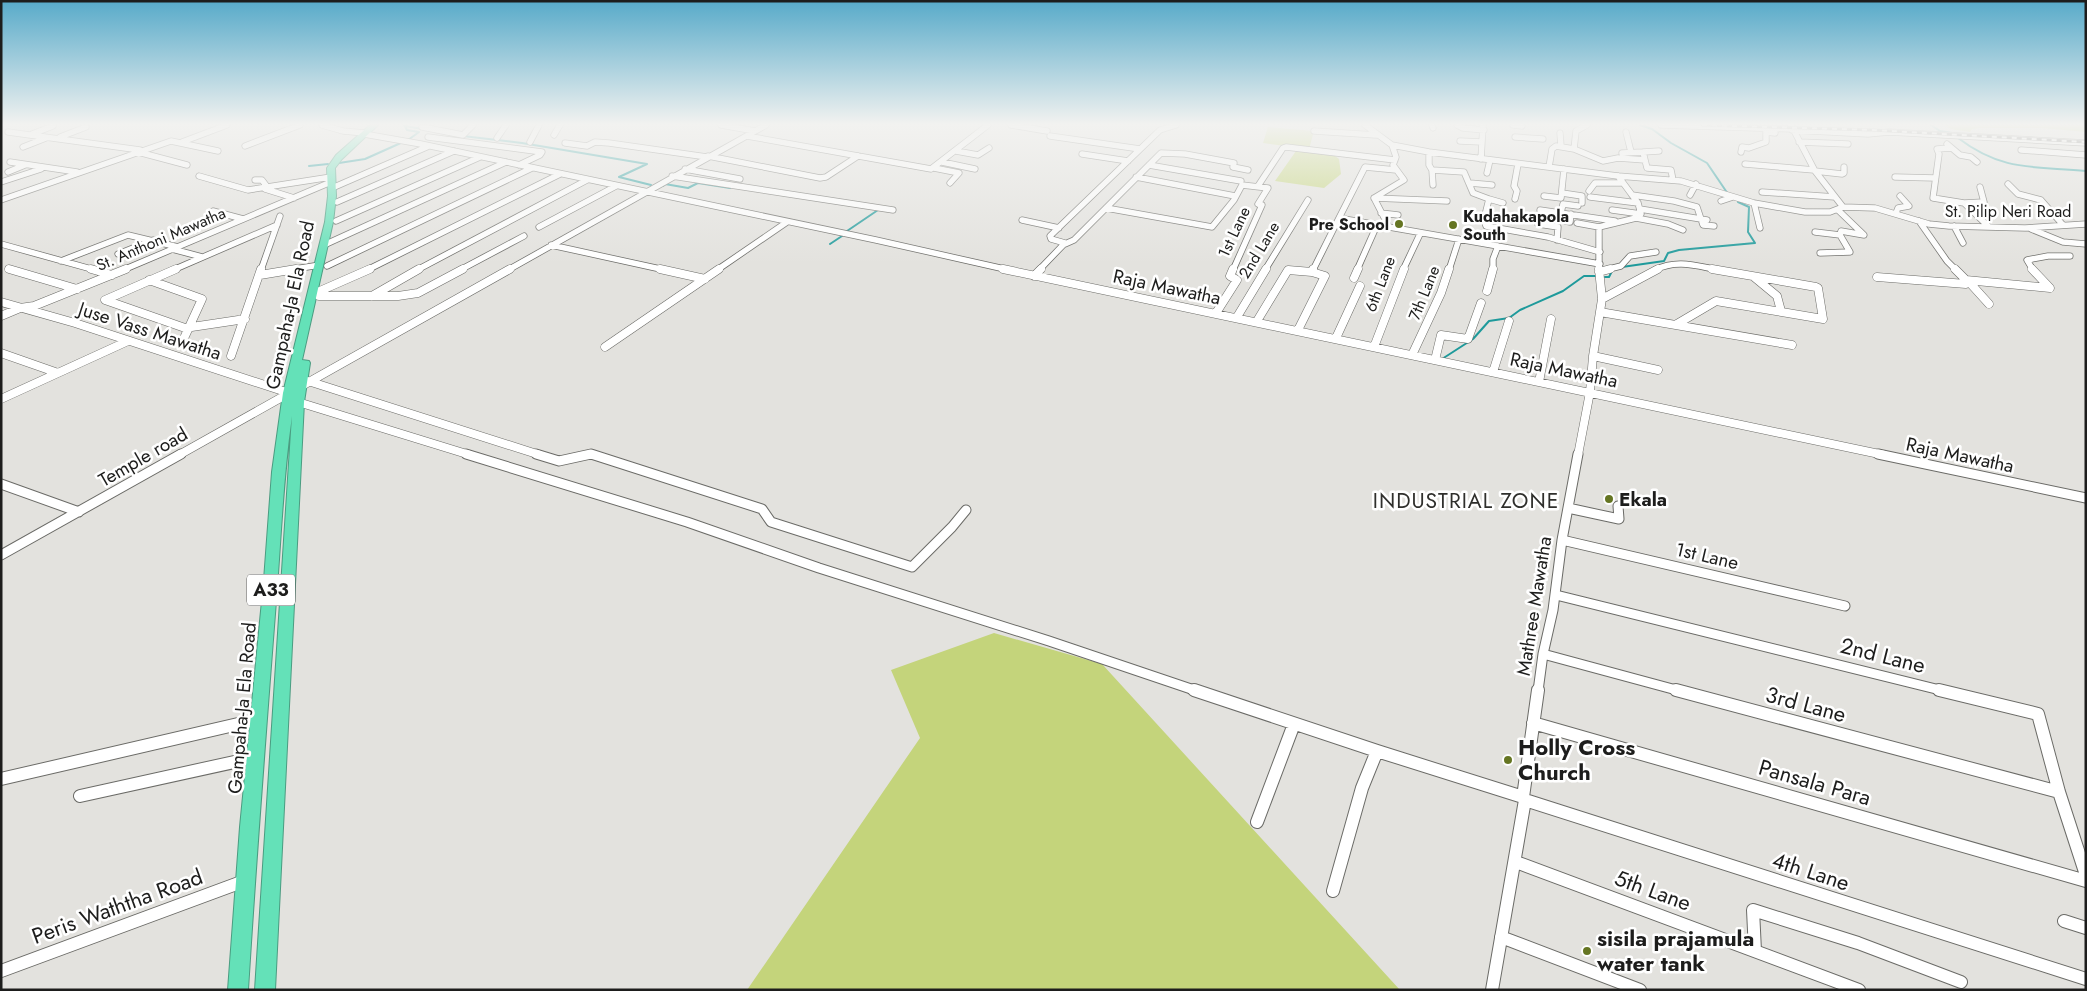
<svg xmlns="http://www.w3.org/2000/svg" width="2087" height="991" viewBox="0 0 2087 991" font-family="Jost,sans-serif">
<rect width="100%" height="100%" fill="#e3e2de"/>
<path fill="#c4d47b" d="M 1944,125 L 2086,125 L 2086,132 L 2042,128 L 1979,128 L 1972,129 L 1970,132 L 1951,129 Z
M 1268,127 L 1314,131 L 1309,149 L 1263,143 Z
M 1296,151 L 1335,156 L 1339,159 L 1341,174 L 1324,188 L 1275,181 Z
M 994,633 L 1102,664 L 1400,990 L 747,990 L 920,738 L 891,670 Z"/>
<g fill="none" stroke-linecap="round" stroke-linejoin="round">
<path stroke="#1e9a9b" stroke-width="2" d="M 404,125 L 407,130 L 419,132 L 408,140
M 1640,125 L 1652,129 L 1671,143 L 1707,163 L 1728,194
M 1931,125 L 1940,131 L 1952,133
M 405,126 L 423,129
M 463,136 L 522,143 L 647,164 L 619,177 L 651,185
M 1958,138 C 2003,172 2034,166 2086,171
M 339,163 L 365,159 L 403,142
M 309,166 L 328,164
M 663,186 L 665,184 L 688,188 L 698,183 L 730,188
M 847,231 L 878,210
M 830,244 L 842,236
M 1622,267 L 1664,261 L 1668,253 L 1679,250 L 1755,243 L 1748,232 L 1749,207 L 1738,202 L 1740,200
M 1605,277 L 1609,277 L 1612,271
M 1442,359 L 1473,339 L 1489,321 L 1509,318 L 1520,310 L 1563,291 L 1584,276 L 1597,276"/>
<defs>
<path id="minor-far3" d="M 322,125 L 343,131 L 365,133
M 721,125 L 755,131
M 1011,125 L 1047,131
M 1365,125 L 1392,145 L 1429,152 L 1618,176 L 1681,181 L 1754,203 L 1805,212 L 1830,212 L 1843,207 L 1815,171 L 1791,125
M 1432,125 L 1433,128
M 1457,125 L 1463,128 L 1484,130
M 1513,125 L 1522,126
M 1661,125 L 1792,129
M 422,127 L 463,135 L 473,125
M 1792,130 L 1868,134 L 1889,132 L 2086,143
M 1314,131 L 1376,135
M 8,132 L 140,150
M 1626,132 L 1631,152
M 1560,133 L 1561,146
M 32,134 L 53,126
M 364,134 L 421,144 L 876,240 L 1009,270
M 554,135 L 560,125
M 747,136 L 931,169 L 988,125
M 1050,136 L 1140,149
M 60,137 L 86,127
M 428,137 L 542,152 L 540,155 L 519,165
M 1515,137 L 1543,139
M 497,138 L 506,125
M 1460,141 L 1482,142
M 182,142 L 227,125
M 530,142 L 539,125
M 1799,142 L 1848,144
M 565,143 L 587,146 L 595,142 L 609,143 L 707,157
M 1947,144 L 1960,155 L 1971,157 L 1977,162
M 1392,145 L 1396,157 L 1393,165 L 1404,180 L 1374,198 L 1389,227 L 1600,264
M 245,146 L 300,125
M 23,147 L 46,138
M 1951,148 L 1937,149 L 1939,154 L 1933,198 L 1964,203 L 1989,227
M 1574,149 L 1576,131 L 1587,125
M 2021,150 L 2086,155
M 956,151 L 978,155 L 989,148
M 1659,151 L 1643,152 L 1647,168 L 1671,170 L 1673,180
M 138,152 L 187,165
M 1429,152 L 1429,165 L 1432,170 L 1464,172 L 1473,193 L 1489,199 L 1484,219 L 1486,226 L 1548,237 L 1600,252
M 1741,152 L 1742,147 L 1749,148 L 1766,142 L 1766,132 L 1775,133
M 1622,153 L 1643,152
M 1082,154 L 1128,161
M 708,156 L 820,178 L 826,177 L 858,156
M 1481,159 L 1483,125
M 10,162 L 77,172
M 942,162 L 975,169
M 1745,164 L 1814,170
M 1149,165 L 1241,181
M 1549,167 L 1552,149 L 1556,146 L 1574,149 L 1603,161 L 1618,158 L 1645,160
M 934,168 L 959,173 L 950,183
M 685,169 L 740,179
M 1432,170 L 1433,185
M 1815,171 L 1842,174 L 1844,173 L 1844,167
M 8,172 L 25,165
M 1487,173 L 1490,160
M 199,176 L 248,190 L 331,177
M 672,176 L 893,210
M 1136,177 L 1235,196
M 1895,177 L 1935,178
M 255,180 L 262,180 L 268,188
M 1,182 L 41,169
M 1470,183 L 1492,185
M 2008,184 L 2018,194 L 2041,200 L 2063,225
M 1258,186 L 1283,148 L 1286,147 L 1395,160
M 332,188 L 429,146
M 265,189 L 294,198
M 1589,191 L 1595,183 L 1623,183
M 1762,192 L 1835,197
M 1562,193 L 1582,196 L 1582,203
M 1632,195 L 1674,201 L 1697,207 L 1703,225 L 1714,226
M 1690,195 L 1696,184
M 1544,196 L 1561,198 L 1564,169
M 1590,197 L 1638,203
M 1374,198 L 1447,201
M 1489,199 L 1503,203
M 1515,199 L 1517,191 L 1514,186 L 1518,164
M 1,200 L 171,141 L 218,151
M 1721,201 L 1733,197
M 337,202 L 454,151
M 1754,203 L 1760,228
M 1964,203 L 1984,202 L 1980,187
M 1843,207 L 1875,208 L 1929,224 L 1949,226 L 2025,228 L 2086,224
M 1106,208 L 1212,227 L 1234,200 L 1242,185 L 1268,188 L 1258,204 L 1262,205 L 1233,270
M 1640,209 L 1707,220
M 1540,210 L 1615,221
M 1612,210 L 1641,214
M 213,211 L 243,219
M 1381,213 L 1398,215
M 1561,213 L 1563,204 L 1578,206
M 1896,213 L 1898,208 L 1909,206 L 1900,196
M 1636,218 L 1668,224 L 1683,230
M 1555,219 L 1570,222 L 1571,214
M 1022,220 L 1059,228
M 336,221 L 480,157
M 1919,221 L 1947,261 L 1956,270
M 1577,223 L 1599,227
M 1538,224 L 1558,227 L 1557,240
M 1954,226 L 1963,243
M 539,227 L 616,186
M 1389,227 L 1339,218 L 1365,167 L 1396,170
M 2031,229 L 2063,242 L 2086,244
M 1815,232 L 1840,235
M 1,244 L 95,270
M 1065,244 L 1074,240 L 1161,153 L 1185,154 L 1234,163 L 1233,167 L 1248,170
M 324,245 L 506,162
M 551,245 L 665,270
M 172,249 L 202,257
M 1820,253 L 1850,252 L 1840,235 L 1841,231 L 1864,235 L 1838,210
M 118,254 L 153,240
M 61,261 L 128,235 L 178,247
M 327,266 L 532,168
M 9,269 L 13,270
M 123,270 L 331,182
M 173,270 L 277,225
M 261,270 L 280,216
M 288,270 L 320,265
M 367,270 L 560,174
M 417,270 L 587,180
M 460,270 L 524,236
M 508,270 L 766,125
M 717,270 L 787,222
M 1039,270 L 1065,243 L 1051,239 L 1050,236 L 1160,130 L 1176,125
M 1265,270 L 1308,200
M 1288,270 L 1291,270
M 1313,270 L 1339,218
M 1357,270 L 1377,225
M 1403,270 L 1420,234
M 1449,270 L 1459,239
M 1493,270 L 1493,259 L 1498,246
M 1599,270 L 1599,227 L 1636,218 L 1641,214 L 1638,203 L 1618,176
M 1605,270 L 1621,266 L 1630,256 L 1656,252
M 1655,270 C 1677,259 1696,266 1719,270
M 2033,270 L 2027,260 L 2048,256 L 2070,256"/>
<path id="minor-far2" d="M 9,269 L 77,289
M 91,269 L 112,275
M 176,269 L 105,300 L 185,328 L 245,319
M 660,269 L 705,279
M 1003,269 L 1884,455
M 1955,269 L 1966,280 L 2050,288 L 2032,269
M 1599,272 L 1610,269
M 260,275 L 296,269
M 1034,276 L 1041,269
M 1754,277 L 1777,296 L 1781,311
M 1877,277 L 1966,284 L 1969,282
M 1354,278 L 1358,269
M 149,280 L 202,299 L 185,336
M 1970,283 L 1989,304
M 1487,291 L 1493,269
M 313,294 L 370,269
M 319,296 L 398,296 L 418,293 L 463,269
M 372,296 L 419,269
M 1602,299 L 1658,269
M 1,302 L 75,323 L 289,393
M 1600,312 L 1792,345
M 1216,313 L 1237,280 L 1230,276 L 1233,269
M 1,316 L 20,308 L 34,306 L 126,269
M 1237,317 L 1266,269
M 1257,321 L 1288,270 L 1312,272
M 1677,324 L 1716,301 L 1823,319 L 1818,288 L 1816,287 L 1712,269
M 1298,330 L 1325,276 L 1312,272 L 1313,269
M 1336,338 L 1360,286
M 605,347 L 719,269
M 1374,347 L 1404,269
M 1,353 L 58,373
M 1412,355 L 1441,293 L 1449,269
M 231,356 L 261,269
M 1593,356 L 1658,370
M 1435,360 L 1441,335 L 1468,339 L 1481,303
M 1493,372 L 1509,321
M 308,381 L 540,455
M 1539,382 L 1551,319
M 1,399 L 128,341
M 298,402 L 470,455
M 179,455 L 510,269
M 586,455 L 594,455
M 1578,455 L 1590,392 L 1593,356 L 1602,299 L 1599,269"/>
<path id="minor-far1" d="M 466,454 L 687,522 L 819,568 L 1049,641 L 1197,691
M 536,454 L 559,461 L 591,454 L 762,509 L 771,522 L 912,567 L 952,527 L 966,510
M 1878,454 L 2086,498
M 1,484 L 79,512
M 1568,508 L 1619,519 L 1618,506
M 1562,540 L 1845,606
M 1,555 L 181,454
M 1556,595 L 1944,691
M 1543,654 L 1680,691
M 1538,691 L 1543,654 L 1553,610 L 1562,540 L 1578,454"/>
<path id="minor" d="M 1194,690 L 1377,751 L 1523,797
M 1676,690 L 2059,792
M 1939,690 L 2038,714 L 2059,792 L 2086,875
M 1533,723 L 2086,881
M 1,779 L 260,719
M 80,796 L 257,757
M 1525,800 L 2086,979
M 1257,822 L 1294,724
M 1516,862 L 1859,990
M 1333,891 L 1362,788 L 1377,751
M 2064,921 L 2086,928
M 1501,937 L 1640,990
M 1755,951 L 1753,910 L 1858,943 L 1961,982
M 1,971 L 247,880
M 1492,990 L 1525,800 L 1523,797 L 1538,690"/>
<path id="highway" d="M 370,125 L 378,125 L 342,159 L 335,168 L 336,196 L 333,222 L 302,360 L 309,361 L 310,363 L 304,402 L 275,990 L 255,990 L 292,416 C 283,477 281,539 276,601 C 266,730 256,860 248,990 L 228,990 L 240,827 L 264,580 L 272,472 L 283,393 L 325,222 L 328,196 L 327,168 L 336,155 Z"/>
</defs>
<use href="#minor-far3" stroke="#6b6b67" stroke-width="7"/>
<use href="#minor-far2" stroke="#6b6b67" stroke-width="9"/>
<use href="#minor-far1" stroke="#6b6b67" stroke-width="11"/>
<use href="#minor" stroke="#6b6b67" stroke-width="14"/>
<use href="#highway" stroke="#4b9c81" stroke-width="2"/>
<use href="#minor-far3" stroke="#fff" stroke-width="5.5"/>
<use href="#minor-far2" stroke="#fff" stroke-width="8"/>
<use href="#minor-far1" stroke="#fff" stroke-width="9"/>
<use href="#minor" stroke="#fff" stroke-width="12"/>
<use href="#highway" fill="#64e1b8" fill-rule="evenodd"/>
<defs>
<path id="rail" d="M 1702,125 L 1873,130 L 2086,142"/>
</defs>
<use href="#rail" stroke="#61615f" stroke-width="3"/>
<use href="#rail" stroke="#fff" stroke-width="2" stroke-dasharray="5" stroke-linecap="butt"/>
</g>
<linearGradient id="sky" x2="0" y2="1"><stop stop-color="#57aac9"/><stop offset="0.47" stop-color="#f2f2f0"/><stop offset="1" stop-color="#f2f2f0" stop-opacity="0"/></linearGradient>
<rect width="2087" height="264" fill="url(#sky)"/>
<g fill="#657522" stroke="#fff" stroke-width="2">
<circle cx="1399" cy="224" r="5"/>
<circle cx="1453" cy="225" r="5"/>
<circle cx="1609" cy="499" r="5"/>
<circle cx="1508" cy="760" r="5"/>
<circle cx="1587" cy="951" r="5"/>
</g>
<g text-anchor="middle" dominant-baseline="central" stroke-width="5" stroke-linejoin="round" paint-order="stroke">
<g font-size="16" fill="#1d1d1c" stroke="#fff">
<text x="2008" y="211">St. Pilip Neri Road</text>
<text transform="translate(1234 232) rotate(-65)">1st Lane</text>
<text transform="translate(161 239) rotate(-23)">St. Anthoni Mawatha</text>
<text transform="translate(1259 250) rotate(-59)">2nd Lane</text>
<text transform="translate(1380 284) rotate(-69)">6th Lane</text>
<text transform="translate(1424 293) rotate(-68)">7th Lane</text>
</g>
<g font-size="16" font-weight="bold" fill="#1d1d1c" stroke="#fff" text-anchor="start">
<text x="1463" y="216">Kudahakapola<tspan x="1463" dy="18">South</tspan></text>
<text x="1389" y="224" text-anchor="end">Pre School</text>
</g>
<rect fill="#fff" stroke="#616160" stroke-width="1" x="247" y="574.5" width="48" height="31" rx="4"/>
<g font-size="18" font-weight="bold" fill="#1d1d1c">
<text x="271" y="590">A33</text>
</g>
<g font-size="19" fill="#1d1d1c" stroke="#fff">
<text transform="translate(1167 287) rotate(12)">Raja Mawatha</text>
<text transform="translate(290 305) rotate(-78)">Gampaha-Ja Ela Road</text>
<text transform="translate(150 331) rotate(18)">Juse Vass Mawatha</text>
<text transform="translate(1564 370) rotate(12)">Raja Mawatha</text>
<text transform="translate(1960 455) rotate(12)">Raja Mawatha</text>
<text transform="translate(143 457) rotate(-30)">Temple road</text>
<text transform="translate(1707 556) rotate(13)">1st Lane</text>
<text transform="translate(1534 606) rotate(-81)">Mathree Mawatha</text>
<text transform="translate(242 708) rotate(-85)">Gampaha-Ja Ela Road</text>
</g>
<g font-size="19" font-weight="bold" fill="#1d1d1c" stroke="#fff" text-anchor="start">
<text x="1619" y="499">Ekala</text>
</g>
<g font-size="21" letter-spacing="1" fill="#2f2f2c" stroke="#fff">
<text x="1466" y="501">INDUSTRIAL ZONE</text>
</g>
<g font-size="22" fill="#1d1d1c" stroke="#fff">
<text transform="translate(1883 655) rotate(14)">2nd Lane</text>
<text transform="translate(1806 704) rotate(15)">3rd Lane</text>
<text transform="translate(1815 782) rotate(16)">Pansala Para</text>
<text transform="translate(1811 871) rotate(18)">4th Lane</text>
<text transform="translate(1653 890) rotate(20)">5th Lane</text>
<text transform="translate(117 906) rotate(-20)">Peris Waththa Road</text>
</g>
<g font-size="22" font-weight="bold" fill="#1d1d1c" stroke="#fff" text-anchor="start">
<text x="1518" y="747">Holly Cross<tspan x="1518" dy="25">Church</tspan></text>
<text x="1597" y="938">sisila prajamula<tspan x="1597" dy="25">water tank</tspan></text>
</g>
</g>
<rect width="2087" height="991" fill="none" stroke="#1d1d1c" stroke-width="5"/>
</svg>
